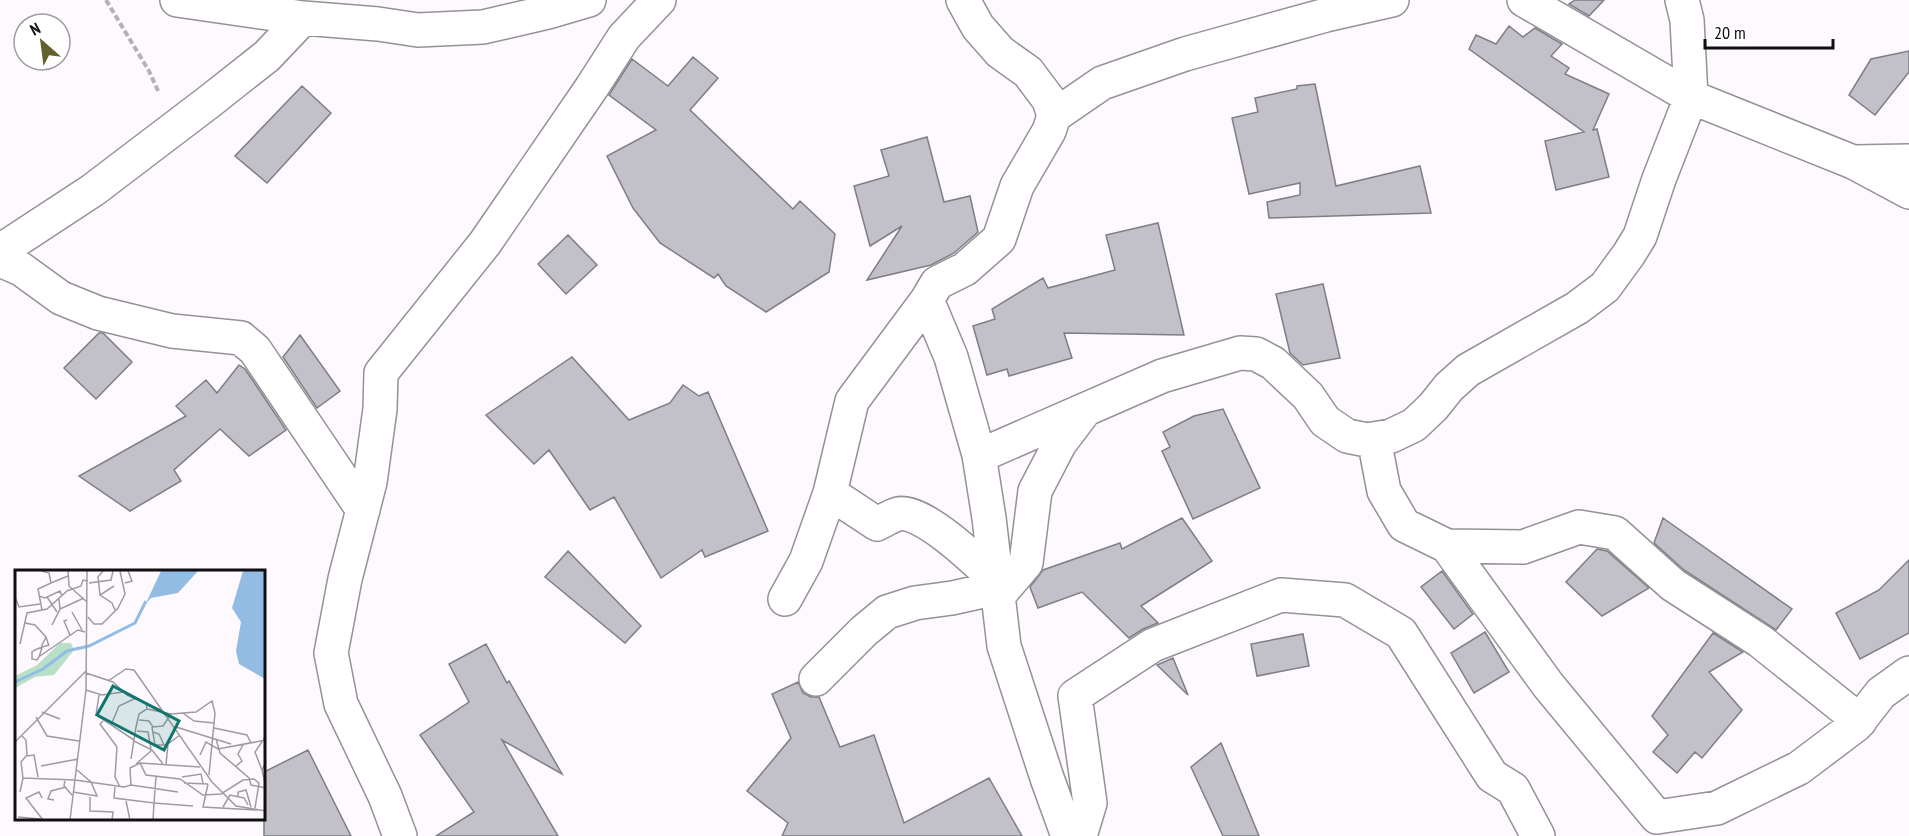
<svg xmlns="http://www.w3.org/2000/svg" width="1909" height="836" viewBox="0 0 1909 836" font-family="'PT Sans Narrow',sans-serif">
<rect width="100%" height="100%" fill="#fdf9ff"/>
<path fill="#c2c1c9" stroke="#7e7e85" stroke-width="1.5" d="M 1575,0 L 1604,0 L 1589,16 L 1569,4 Z
M 1509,26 L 1523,37 L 1535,28 L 1562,44 L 1551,56 L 1569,68 L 1565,74 L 1609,94 L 1593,130 L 1597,129 L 1609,177 L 1556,190 L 1545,141 L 1584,132 L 1469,49 L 1476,35 L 1496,44 Z
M 1909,51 L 1909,72 L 1875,115 L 1849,95 L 1871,59 Z
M 693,57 L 718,78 L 690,110 L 793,209 L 800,201 L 835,234 L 829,272 L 766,312 L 726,286 L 718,274 L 714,278 L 660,243 L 633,208 L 607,156 L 656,130 L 609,95 L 632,59 L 668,86 Z
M 1315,84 L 1336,186 L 1420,166 L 1431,213 L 1269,218 L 1267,202 L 1300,195 L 1300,183 L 1249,194 L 1232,118 L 1258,112 L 1255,98 L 1297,89 L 1297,86 Z
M 302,86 L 331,113 L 267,183 L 235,156 Z
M 927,137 L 944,202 L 970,196 L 978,232 L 954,253 L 931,265 L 867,280 L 902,226 L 870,246 L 854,186 L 889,176 L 881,150 Z
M 1158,223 L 1184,335 L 1064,333 L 1072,358 L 1009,376 L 1007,369 L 987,375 L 973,326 L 995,319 L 992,309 L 1043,278 L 1048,288 L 1115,270 L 1106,235 Z
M 568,235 L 597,265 L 566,294 L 538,264 Z
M 1323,284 L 1340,358 L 1303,365 L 1290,353 L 1276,294 Z
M 99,333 L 103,333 L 132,362 L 96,399 L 64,368 Z
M 300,335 L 340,391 L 317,408 L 283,357 Z
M 572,357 L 629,420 L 670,403 L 683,385 L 699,396 L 708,392 L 768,531 L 705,557 L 702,550 L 661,578 L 614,497 L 590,510 L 549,450 L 534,464 L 486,415 Z
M 239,365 L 245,369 L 286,430 L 249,456 L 220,429 L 174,470 L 181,481 L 130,511 L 79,476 L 186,416 L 176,406 L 206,380 L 217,393 Z
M 1223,409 L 1260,488 L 1193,519 L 1162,451 L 1170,447 L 1163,432 L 1194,416 Z
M 1182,518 L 1212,561 L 1141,606 L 1158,623 L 1143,629 L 1129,638 L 1082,592 L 1038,608 L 1030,587 L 1043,570 L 1120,543 L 1122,549 Z
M 1663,518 L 1792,609 L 1776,630 L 1684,570 L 1654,543 Z
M 1597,549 L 1607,551 L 1649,588 L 1602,616 L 1566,582 Z
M 568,551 L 641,626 L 625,643 L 545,577 Z
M 1909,560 L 1909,633 L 1860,659 L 1836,613 L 1879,590 Z
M 1442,571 L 1473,614 L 1454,629 L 1421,587 Z
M 1485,632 L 1509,672 L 1474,693 L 1451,653 Z
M 1713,633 L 1743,652 L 1709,672 L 1742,710 L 1702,758 L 1695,752 L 1677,773 L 1653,752 L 1668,735 L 1652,716 Z
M 1303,634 L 1309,666 L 1257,676 L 1251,644 Z
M 486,644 L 507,683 L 509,681 L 562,774 L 502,740 L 558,836 L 436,836 L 474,812 L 420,735 L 469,702 L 449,664 Z
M 1173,658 L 1188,695 L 1157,665 Z
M 798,682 L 803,693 L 811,697 L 819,697 L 840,747 L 874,735 L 904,823 L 989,778 L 1022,836 L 782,836 L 788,823 L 747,791 L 791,738 L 772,694 Z
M 1221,743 L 1259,836 L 1223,836 L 1191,767 Z
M 308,750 L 351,836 L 264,836 L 264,772 Z"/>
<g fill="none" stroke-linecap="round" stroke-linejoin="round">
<defs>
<path id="street" d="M 177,0 L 303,18 L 378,24 L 418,30 L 483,27 L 548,12 L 589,0
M 963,0 L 978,27 L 1000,52 L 1028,72 L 1049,100 L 1054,116 L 1049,131 L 1017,186 L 999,239 L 965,269 L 937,283 L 927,300 L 951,357 L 979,455 L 989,518 L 1004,646 L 1047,778 L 1068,836
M 1524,0 L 1691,97 L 1853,162 L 1909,192
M 1054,116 L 1102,83 L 1185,54 L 1326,15 L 1392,0
M 1855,162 L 1909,161
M 0,251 L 93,190 L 210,101 L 267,56 L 303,18
M 0,260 L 21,269 L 61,298 L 98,313 L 172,331 L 241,338 L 255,350 L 363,510
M 1374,439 L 1384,491 L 1404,525 L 1447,546 L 1548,685 L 1657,817 L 1717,808 L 1799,768 L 1856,725 L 1881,693 L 1909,673
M 979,456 L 1162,376 L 1240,353 L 1256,354 L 1273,363 L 1308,396 L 1325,421 L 1347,436 L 1367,440 L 1391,436 L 1414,425 L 1433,407 L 1449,387 L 1468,370 L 1577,308 L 1605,287 L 1629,254 L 1640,236 L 1659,179 L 1691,97 L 1687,20 L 1682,0
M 830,493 L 852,401 L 927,300
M 1447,546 L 1523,547 L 1579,527 L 1615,533 L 1673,585 L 1760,641 L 1860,721
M 998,596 L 1026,563 L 1035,491 L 1060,443 L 1085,410
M 785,599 L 806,561 L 830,493 L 877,524 C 883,521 891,516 898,514 C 922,508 979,564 996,580
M 816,679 L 864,631 L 887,612 L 915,603 L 952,598 L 997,588
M 400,836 L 385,796 L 341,704 L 331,653 L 345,579 L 370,482 L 380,409 L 381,373 L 485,243 L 592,87 L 624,37 L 659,0
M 1080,836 L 1090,803 L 1075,696 L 1153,645 L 1281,595 L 1345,600 L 1401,633 L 1492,776 L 1513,789 L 1538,836"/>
</defs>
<use href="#street" stroke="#969197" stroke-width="36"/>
<path stroke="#b5b2b7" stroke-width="4" stroke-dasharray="6 3" stroke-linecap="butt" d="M 106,0 L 149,71 L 159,93"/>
<use href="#street" stroke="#fff" stroke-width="33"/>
</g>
<g transform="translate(15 570)">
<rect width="250" height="250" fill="#fdf9ff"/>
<path d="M 45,73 L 56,73 L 59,80 L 39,105 L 20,107 L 0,118 L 0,106 L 22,95 Z" fill="#b8e0c7"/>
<path d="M 146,1 L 183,1 L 163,23 L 136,28 L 131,33 ZM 228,1 L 250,1 L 250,109 L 224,94 L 221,81 L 226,52 L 217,38 Z" fill="#93bce5"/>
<path fill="none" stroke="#93bce5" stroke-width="3" d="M 0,112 L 28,99 L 52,81 L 74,76 L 120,53 L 131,31"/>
<path fill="none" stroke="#9f9ba0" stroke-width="1.5" d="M 27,1 L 34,3 L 36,13 L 53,6M 53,1 L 54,16 L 72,32M 74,13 L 96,10 L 98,1M 110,13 L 117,11 L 113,1M 99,16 L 85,25 L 97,33 L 100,40M 85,25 L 83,7 L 88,1M 24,26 L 30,28 L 45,21 L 47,26M 0,27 L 4,37 L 25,34M 32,27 L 42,42M 45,39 L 69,28M 27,40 L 23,19 L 36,13M 57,42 L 67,60M 73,47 L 79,54 L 87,54 L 103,38 L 110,24 L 105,1M 52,50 L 49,51 L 55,65M 10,53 L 20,55 L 31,67 L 34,76M 37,55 L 45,39 L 44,29M 31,67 L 27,75 L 27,77 L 26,81 L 24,87 L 22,90 L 17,89 L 17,82 L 20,80 L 27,77 L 34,75M 5,74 L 12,43 L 32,39 L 52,21 L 66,16 L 68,10 L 73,11M 25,86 L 63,60 L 70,62M 71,103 L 98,112 L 112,125 L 146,140M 93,111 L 111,99 L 119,100 L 197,212 L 221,236 L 251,241M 71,120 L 87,125 L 108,122M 84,125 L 81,145 L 119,170M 132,139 L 156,144 L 181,142 L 197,131 L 200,143 L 194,205M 27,142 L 45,149M 168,143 L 179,151 L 199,153M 21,147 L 32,166 L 64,171M 124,150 L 134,151 L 138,157 L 148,156 L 156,144M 88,151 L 85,154 L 102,177 L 100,207 L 105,217M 96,155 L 104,136 L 121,128M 137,157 L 140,175 L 153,175M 161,157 L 216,174M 199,158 L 232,165 L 236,173M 122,161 L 133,162 L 136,179M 138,162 L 144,164 L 149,175M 6,165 L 11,170 L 12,185 L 6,192 L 8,208M 201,169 L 205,183 L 234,208 L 236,215 L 251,218M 119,171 L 137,180 L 148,194M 0,172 L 71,101M 185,185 L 191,172 L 203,179 L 251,170M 12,186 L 19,185 L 23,207M 116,189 L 121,157 L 124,144 L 132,139 L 131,133M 251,192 L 247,200 L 251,217M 125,193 L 131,205 L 165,209 L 188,225 L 206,224 L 228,210 L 239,209 L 244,213 L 240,238M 121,194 L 137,180M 151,194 L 153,174 L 165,165M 26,196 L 63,189M 221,196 L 227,191 L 223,184 L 228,175M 247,200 L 240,182 L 251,166M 167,207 L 186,204 L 188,213M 50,209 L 49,216 L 57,225M 169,213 L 193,214M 193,214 L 188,237 L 243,240M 116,215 L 163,222M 100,217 L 99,228 L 139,233 L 141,207M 5,222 L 8,208 L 60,210 L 109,217 L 116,215 L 115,198 L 125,193 L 185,197M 58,222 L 82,226 L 76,212 L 62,200M 223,226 L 223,222 L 231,220 L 236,237M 75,227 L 75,241 L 98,242 L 97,250M 27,228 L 24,222 L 11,228 L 28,250M 39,230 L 33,229 L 36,221 L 51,217M 111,231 L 115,250M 208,237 L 215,225 L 229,228 L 233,235M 3,247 L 25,249M 55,250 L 71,120 L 72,1M 138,250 L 139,233 L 178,236"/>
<path fill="#0f766e" fill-opacity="0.15" stroke="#0f766e" stroke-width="3" d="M 98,116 L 164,151 L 149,180 L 82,145 Z"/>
<rect width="250" height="250" fill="none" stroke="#110f11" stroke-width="3"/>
</g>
<g transform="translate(42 42) rotate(332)"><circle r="28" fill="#ffffff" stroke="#a09fa0" stroke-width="1.5"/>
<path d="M0-4.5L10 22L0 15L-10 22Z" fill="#64602d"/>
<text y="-9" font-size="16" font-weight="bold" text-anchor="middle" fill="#110f11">N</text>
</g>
<path d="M1705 39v9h128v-9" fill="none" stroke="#110f11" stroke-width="3"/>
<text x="1714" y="39" font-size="18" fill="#110f11" stroke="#ffffff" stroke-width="4.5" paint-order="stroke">20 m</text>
</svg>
